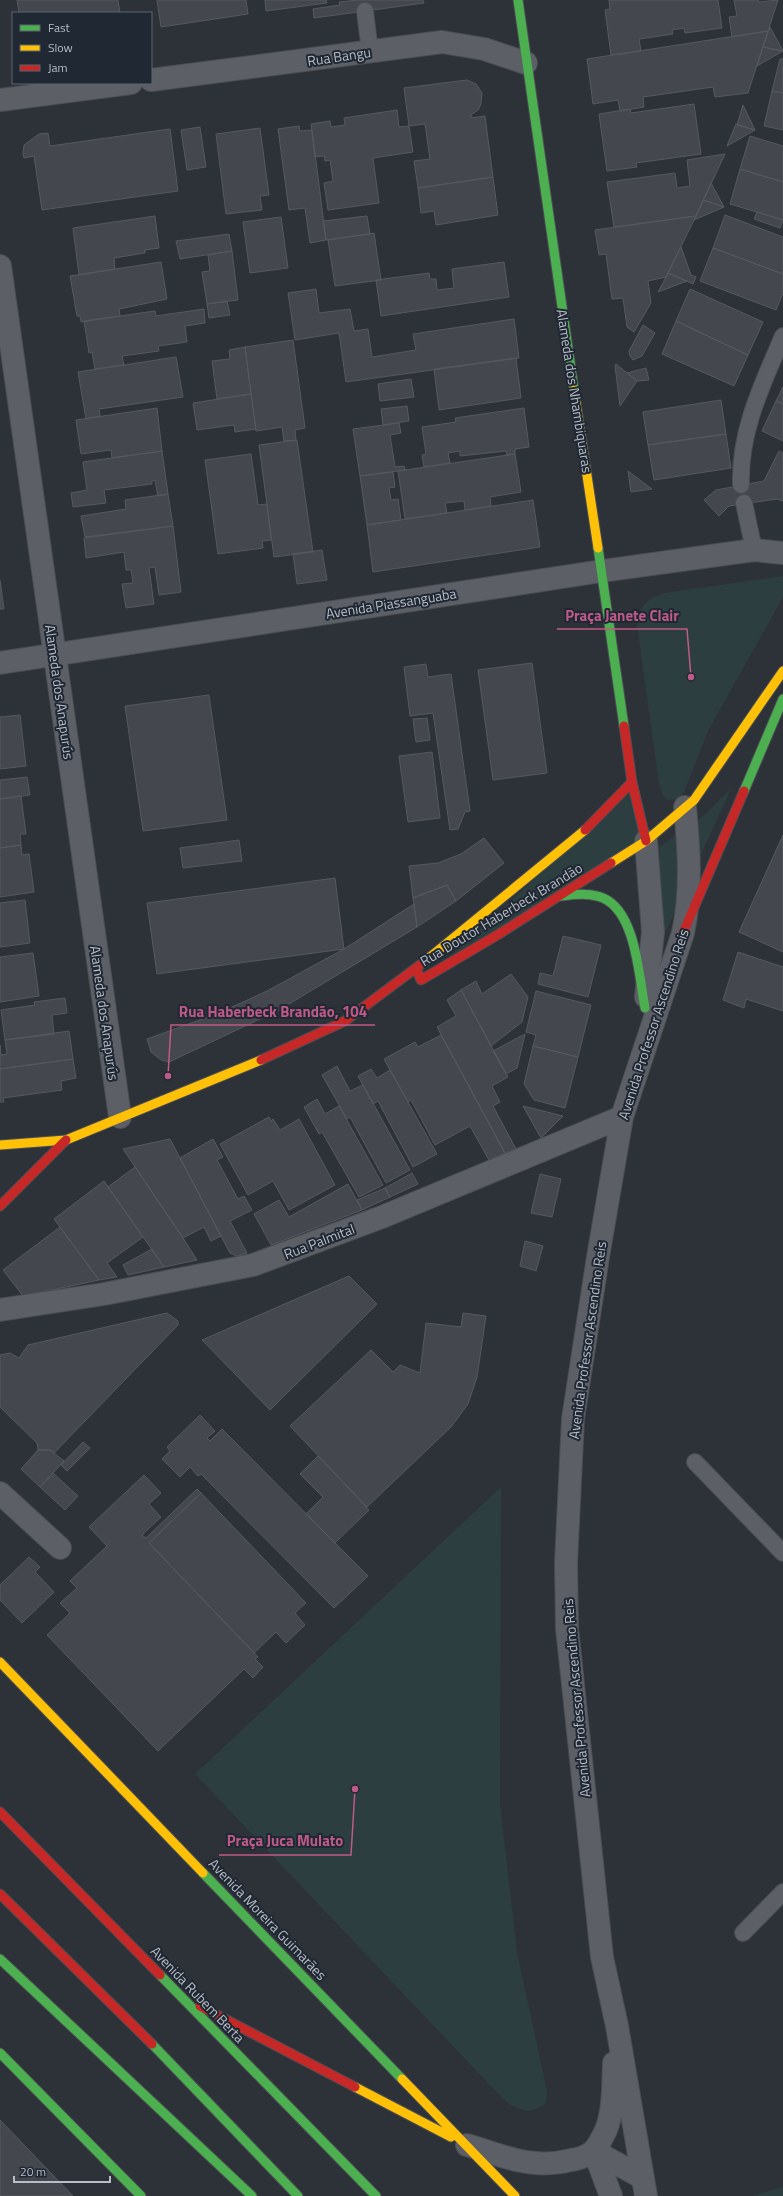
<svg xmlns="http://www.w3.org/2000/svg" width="783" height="2196" viewBox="0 0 783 2196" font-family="'Titillium Web',sans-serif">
<rect width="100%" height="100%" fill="#2d3238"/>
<path fill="#2d3e40" d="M 783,576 L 783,597 L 708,731 L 684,792 L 679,799 L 667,800 L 662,794 L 659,784 L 637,624 C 642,604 644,601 664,593 Z
M 731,789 L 664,935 L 659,847 L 701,818 Z
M 630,792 L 641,839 L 438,967 Z
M 501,1487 L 500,1804 L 517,1952 L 547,2091 L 546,2103 C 531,2115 521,2111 506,2102 L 195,1774 Z
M 783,2187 L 783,2196 L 752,2196 Z"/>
<path fill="#44474d" stroke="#555960" d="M 17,0 L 118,0 L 120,13 L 19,13 Z
M 157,0 L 246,0 L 248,14 L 161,27 Z
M 265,0 L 326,0 L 327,3 L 266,11 Z
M 358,0 L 423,0 L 424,3 L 314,18 L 313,9 L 340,5 L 339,2 Z
M 609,0 L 718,0 L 722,28 L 685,33 L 684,28 L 672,30 L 673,34 L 639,39 L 641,51 L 611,55 L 605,10 L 610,9 Z
M 734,0 L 758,0 L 759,2 L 778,0 L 768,31 L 732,37 L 729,17 L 737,16 Z
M 770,27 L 783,51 L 763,47 Z
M 768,31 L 748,93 L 715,97 L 713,87 L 643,97 L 644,107 L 620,111 L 618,100 L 593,104 L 587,59 Z
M 763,47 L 783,51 L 757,66 Z
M 780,59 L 783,59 L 783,93 L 772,91 Z
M 467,80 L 476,84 L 482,93 L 481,104 L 478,110 L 471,115 L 471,118 L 485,116 L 493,177 L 418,188 L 414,161 L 430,159 L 425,124 L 409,126 L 404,88 Z
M 772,91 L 783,93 L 783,130 L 764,126 Z
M 694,104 L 701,154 L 636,163 L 637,167 L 607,171 L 599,114 L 630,109 L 631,113 Z
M 743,105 L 755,130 L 737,125 Z
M 397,110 L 399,127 L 409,126 L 413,152 L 373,158 L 379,203 L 328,210 L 324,183 L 333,181 L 330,160 L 325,161 L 324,156 L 315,157 L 311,124 L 330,121 L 331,127 L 345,125 L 344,118 Z
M 736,124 L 755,130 L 727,146 L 731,136 Z
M 299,126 L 300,131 L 312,130 L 326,240 L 310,243 L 305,208 L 289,210 L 278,129 Z
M 200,127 L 206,167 L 187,170 L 181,130 Z
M 260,128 L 269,195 L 260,196 L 262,210 L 226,214 L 216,134 Z
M 170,129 L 178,191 L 42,210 L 34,156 L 24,158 L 23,154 L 24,145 L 39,134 L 48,133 L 50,146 Z
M 750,136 L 783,146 L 783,182 L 740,169 Z
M 725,154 L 696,216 L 614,227 L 607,182 L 675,173 L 677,188 L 690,186 L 687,160 Z
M 740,169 L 783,182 L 783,220 L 730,204 Z
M 493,177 L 498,215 L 436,225 L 434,211 L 421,213 L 418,188 Z
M 711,183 L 724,207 L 703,200 Z
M 703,200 L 724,207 L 694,220 L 696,216 Z
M 757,212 L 783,220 L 780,228 L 754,219 Z
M 725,215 L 783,237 L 783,274 L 713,248 Z
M 155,216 L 159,248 L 145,250 L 145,253 L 114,258 L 115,269 L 79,275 L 73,228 Z
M 367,216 L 370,234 L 326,240 L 323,221 Z
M 696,216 L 666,277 L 648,281 L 651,303 L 634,332 L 627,327 L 623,298 L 612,299 L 606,254 L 599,255 L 595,230 Z
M 281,217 L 288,268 L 250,273 L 243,222 Z
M 374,233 L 381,280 L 335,286 L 328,240 Z
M 229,234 L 232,251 L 180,259 L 176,241 Z
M 681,247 L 691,275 L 696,277 L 693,284 L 668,273 Z
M 713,248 L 783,274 L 783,293 L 776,310 L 700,281 Z
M 232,251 L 238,300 L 207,304 L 202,272 L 210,271 L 208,255 Z
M 161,262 L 167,299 L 119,309 L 120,316 L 81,322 L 80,316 L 77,316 L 70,276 Z
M 504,262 L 509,297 L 381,316 L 376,280 L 429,273 L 430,279 L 436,279 L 437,290 L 454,288 L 452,269 Z
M 668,273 L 687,281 L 658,292 L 665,279 Z
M 316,289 L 319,313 L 350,309 L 354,331 L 368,329 L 372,357 L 416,350 L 413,334 L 514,319 L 519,358 L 346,382 L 339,333 L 295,340 L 288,293 Z
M 690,289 L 763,322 L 748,355 L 676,321 Z
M 227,301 L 230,315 L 209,318 L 207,304 Z
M 204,309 L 205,323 L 185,326 L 187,342 L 158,346 L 159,351 L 122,356 L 124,365 L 95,369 L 92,352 L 89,353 L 84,321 L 155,311 L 156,316 Z
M 676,321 L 748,355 L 734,386 L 662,354 Z
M 643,325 L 655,333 L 642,356 L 633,360 L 630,356 L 629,351 Z
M 293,340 L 305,428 L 295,430 L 296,440 L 284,441 L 282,427 L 256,431 L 245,347 Z
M 245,347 L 251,394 L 217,399 L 212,361 L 230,359 L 229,350 Z
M 176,357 L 183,397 L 99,409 L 100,416 L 86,419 L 78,372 Z
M 516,358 L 521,398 L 439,410 L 434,369 Z
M 616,364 L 637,381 L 620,406 L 615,366 Z
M 646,368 L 649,380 L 637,381 L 627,373 Z
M 411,379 L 414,397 L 380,401 L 378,384 Z
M 783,387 L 783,404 L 776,401 Z
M 251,394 L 256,429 L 235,432 L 234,425 L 197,430 L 193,403 Z
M 721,400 L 726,434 L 648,445 L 643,412 Z
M 776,401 L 783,404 L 783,441 L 762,431 Z
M 407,406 L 409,421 L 383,425 L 381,409 Z
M 157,408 L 162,451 L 112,458 L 111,450 L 81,454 L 76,420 Z
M 524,408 L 529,447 L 515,449 L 515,454 L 507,455 L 506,451 L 460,456 L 460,451 L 448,453 L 450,463 L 424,467 L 422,455 L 426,454 L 422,427 L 456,422 L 455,418 Z
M 399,423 L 401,433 L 390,435 L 395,467 L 404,466 L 405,470 L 360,476 L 353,429 Z
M 726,434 L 731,468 L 654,480 L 648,445 Z
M 297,440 L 313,552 L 274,557 L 259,445 Z
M 162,451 L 168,494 L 158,496 L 155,480 L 152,481 L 152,484 L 104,490 L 106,503 L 73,507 L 71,493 L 87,490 L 83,462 Z
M 779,451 L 783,453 L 783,501 L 777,499 L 729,506 L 719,516 L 704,500 L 716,490 L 764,481 Z
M 251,454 L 258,505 L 267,504 L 271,540 L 262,541 L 263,548 L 218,554 L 205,460 Z
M 515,454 L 521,492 L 490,497 L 491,506 L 465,510 L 464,501 L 445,503 L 447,513 L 405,519 L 398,471 Z
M 628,471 L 652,489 L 631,492 Z
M 393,472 L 395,487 L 389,488 L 391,500 L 398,499 L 401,520 L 367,525 L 360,476 Z
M 168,494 L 173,526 L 85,537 L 81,516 L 126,509 L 125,500 Z
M 533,500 L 540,547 L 373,572 L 367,525 Z
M 173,526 L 181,592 L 159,595 L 155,567 L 149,568 L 154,604 L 126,608 L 122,584 L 133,583 L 131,570 L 126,570 L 124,552 L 86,558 L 84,538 Z
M 322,550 L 327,580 L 297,584 L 293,554 Z
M 0,580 L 4,609 L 0,609 Z
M 532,663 L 547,773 L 493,780 L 478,670 Z
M 426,664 L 428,677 L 451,674 L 470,811 L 465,812 L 458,829 L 450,830 L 433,713 L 410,716 L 404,667 Z
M 209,695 L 227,820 L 143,831 L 125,706 Z
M 20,715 L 26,766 L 0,769 L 0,717 Z
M 427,718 L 430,740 L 416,742 L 413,719 Z
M 432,752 L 440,818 L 408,822 L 399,756 Z
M 27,777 L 30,795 L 0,799 L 0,780 Z
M 21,796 L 26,834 L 20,834 L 21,845 L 0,848 L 0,799 Z
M 783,835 L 783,952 L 739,932 Z
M 484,838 L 504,863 L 456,901 L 447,885 L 413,898 L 409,866 L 438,863 L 461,854 Z
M 239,840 L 242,861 L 183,868 L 180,848 Z
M 21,845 L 22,855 L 29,854 L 34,892 L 0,897 L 0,848 Z
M 335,878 L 344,949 L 157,974 L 147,903 Z
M 447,885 L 456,901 L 417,927 L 413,898 Z
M 25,900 L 30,943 L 0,947 L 0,903 Z
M 414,904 L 417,927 L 279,1010 L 169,1062 L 161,1060 L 151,1052 L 147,1039 L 219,1013 L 267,991 L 344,949 Z
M 563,936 L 601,945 L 588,997 L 538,984 L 540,973 L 553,976 Z
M 738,952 L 783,967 L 783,1011 L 746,999 L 744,1008 L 723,1000 Z
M 33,953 L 39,996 L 0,1002 L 0,957 Z
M 511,974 L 528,997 L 522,1022 L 491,1046 L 461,990 L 476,981 L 482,994 Z
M 461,990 L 508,1077 L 492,1086 L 500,1102 L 493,1106 L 516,1149 L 505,1153 L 437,1027 L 456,1016 L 447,1000 Z
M 536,991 L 591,1005 L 578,1057 L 533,1046 L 536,1035 L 526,1032 Z
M 65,998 L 67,1013 L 52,1015 L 54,1034 L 5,1040 L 1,1010 L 35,1005 L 34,1002 Z
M 69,1031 L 73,1059 L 0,1069 L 0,1045 L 1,1055 L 7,1054 L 5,1040 Z
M 525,1034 L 517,1068 L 506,1074 L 493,1051 Z
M 441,1035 L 505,1153 L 489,1160 L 470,1126 L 435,1145 L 411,1100 L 408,1102 L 384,1059 L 415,1042 L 418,1047 Z
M 533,1046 L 578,1057 L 565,1108 L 534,1100 L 524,1084 Z
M 73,1059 L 76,1078 L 61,1081 L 62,1090 L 3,1098 L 4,1102 L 0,1102 L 0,1069 Z
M 337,1066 L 350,1091 L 363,1085 L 410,1170 L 386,1183 L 350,1117 L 347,1119 L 322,1075 Z
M 371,1069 L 377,1078 L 390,1070 L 437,1154 L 413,1167 L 378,1101 L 373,1104 L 358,1076 Z
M 317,1099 L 325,1114 L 339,1106 L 383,1185 L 359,1197 L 322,1132 L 319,1134 L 304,1107 Z
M 523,1106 L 563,1116 L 541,1138 Z
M 269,1117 L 271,1121 L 273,1119 L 280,1130 L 299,1119 L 335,1185 L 289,1210 L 273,1181 L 248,1195 L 220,1144 Z
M 170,1139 L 221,1236 L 211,1241 L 204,1227 L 183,1238 L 123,1149 Z
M 213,1139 L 223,1157 L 217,1160 L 238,1199 L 244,1196 L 252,1210 L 230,1221 L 247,1253 L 237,1256 L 230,1253 L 180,1158 Z
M 135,1167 L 183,1238 L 197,1260 L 164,1267 L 108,1187 Z
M 412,1173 L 418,1184 L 390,1197 L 385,1188 Z
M 540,1174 L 561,1179 L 552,1217 L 531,1213 Z
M 104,1181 L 143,1237 L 107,1263 L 117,1277 L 99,1280 L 54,1219 Z
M 348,1184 L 362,1210 L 271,1245 L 254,1214 L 279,1200 L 289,1217 Z
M 385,1188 L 390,1197 L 362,1210 L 357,1200 Z
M 60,1227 L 99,1280 L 23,1296 L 3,1270 Z
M 525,1241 L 543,1246 L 536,1271 L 520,1266 Z
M 152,1249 L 164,1267 L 128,1275 L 123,1265 Z
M 349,1276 L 377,1304 L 270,1410 L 202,1340 Z
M 167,1313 L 178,1321 L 178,1325 L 54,1453 L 50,1450 L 38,1450 L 37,1443 L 0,1407 L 0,1355 L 10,1353 L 19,1358 L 28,1345 Z
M 463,1313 L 486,1316 L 477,1377 L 468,1404 L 451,1427 L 367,1507 L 290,1426 L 371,1350 L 393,1372 L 400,1365 L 420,1373 L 426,1323 L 461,1327 Z
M 200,1415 L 215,1431 L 207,1438 L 210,1441 L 222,1429 L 368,1576 L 334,1608 L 201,1474 L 198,1476 L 190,1467 L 180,1477 L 162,1459 L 170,1451 L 167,1447 Z
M 83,1442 L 90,1448 L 67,1471 L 61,1465 Z
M 38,1450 L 50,1450 L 64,1461 L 40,1487 L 21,1469 Z
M 318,1456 L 369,1510 L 335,1543 L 306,1514 L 323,1497 L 300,1474 Z
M 53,1473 L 78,1496 L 65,1510 L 40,1487 Z
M 144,1475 L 161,1493 L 149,1504 L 161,1517 L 142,1535 L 146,1538 L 197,1489 L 201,1493 L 149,1543 L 258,1657 L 255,1659 L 263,1667 L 253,1678 L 244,1669 L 158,1751 L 47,1635 L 70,1613 L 60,1603 L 77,1588 L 70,1581 L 107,1546 L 89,1527 Z
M 201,1493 L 306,1603 L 295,1613 L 305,1625 L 286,1643 L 276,1632 L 254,1653 L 149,1543 Z
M 29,1557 L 40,1567 L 35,1572 L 54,1592 L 22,1623 L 0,1600 L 0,1585 Z
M 0,2120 L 73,2196 L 0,2196 Z"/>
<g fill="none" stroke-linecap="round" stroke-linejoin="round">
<defs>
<path id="lane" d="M 365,11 L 370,52
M 741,485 C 739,431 763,383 783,336
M 744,503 L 754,550
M 695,1462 L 783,1553
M 743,1933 L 783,1892"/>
<path id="street" d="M 151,80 L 442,42 L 484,49 L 526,63
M 0,100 L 131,83
M 0,266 L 120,1117
M 0,663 L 602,571 L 754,550 L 783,553
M 646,997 L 653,932 L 646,841
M 0,1310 L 104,1294 L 253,1265 L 382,1217 L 622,1117
M 0,1493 L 60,1548
M 467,2145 C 503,2156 532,2170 571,2160 C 578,2159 588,2156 593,2151 C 598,2147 603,2136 606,2130 C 614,2110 613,2084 614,2063
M 594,2151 L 643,2178
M 594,2151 L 611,2196
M 646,2196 L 617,2026 L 602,1957 L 567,1628 L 566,1563 L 573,1419 L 598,1257 L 622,1117 L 683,933 C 692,891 689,850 685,807"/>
<path id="fast" d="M 518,0 L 574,390
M 598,548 L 624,726
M 744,791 L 783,699
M 560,896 C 573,895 590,892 603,898 C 636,912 639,977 645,1008
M 203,1873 L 402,2079
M 0,1959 L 252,2196
M 160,1975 L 376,2196
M 152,2044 L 298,2196
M 0,2053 L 141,2196"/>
<path id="slow" d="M 574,390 L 598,548
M 611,863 L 646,841 L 694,800 L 783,671
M 424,962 L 585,830
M 0,1145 L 66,1140 L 261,1060
M 0,1662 L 203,1873
M 402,2079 L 515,2196
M 355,2087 L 451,2137"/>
<path id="jam" d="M 624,726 L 632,782 L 646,841
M 585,830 L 632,782
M 683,933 L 744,791
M 418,973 L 421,980 L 499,934 L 611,863
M 261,1060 L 345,1021 L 424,962
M 0,1206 L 66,1140
M 0,1812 L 160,1975
M 0,1894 L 152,2044
M 200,2006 L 355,2087"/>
</defs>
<use href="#lane" stroke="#4a4e53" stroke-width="18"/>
<use href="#street" stroke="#4a4e53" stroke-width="24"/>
<use href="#fast" stroke="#4a4e53" stroke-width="11"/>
<use href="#slow" stroke="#4a4e53" stroke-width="11"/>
<use href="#jam" stroke="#4a4e53" stroke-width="11"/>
<use href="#lane" stroke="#5c6066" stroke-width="16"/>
<use href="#street" stroke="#5c6066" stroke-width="22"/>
<use href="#fast" stroke="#4caf50" stroke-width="9"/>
<use href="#slow" stroke="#ffc107" stroke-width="9"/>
<use href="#jam" stroke="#c62828" stroke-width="9"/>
</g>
<g text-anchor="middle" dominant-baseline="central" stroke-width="4" stroke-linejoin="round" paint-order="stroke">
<g font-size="14" fill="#b8bec8" stroke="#202833">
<text transform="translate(339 56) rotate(-8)">Rua Bangu</text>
<text transform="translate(575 391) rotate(81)">Alameda dos Nhambiquaras</text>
<text transform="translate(391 603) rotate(-9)">Avenida Piassanguaba</text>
<text transform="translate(60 692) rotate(82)">Alameda dos Anapurús</text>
<text transform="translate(501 914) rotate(-31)">Rua Doutor Haberbeck Brandão</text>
<text transform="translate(105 1013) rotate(82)">Alameda dos Anapurús</text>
<text transform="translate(653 1024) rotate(-72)">Avenida Professor Ascendino Reis</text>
<text transform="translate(319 1241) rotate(-21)">Rua Palmital</text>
<text transform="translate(587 1340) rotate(-82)">Avenida Professor Ascendino Reis</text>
<text transform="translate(576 1698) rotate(-95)">Avenida Professor Ascendino Reis</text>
<text transform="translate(268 1919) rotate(46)">Avenida Moreira Guimarães</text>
<text transform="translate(198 1994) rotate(46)">Avenida Rubem Berta</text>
</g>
</g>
<path fill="none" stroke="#be5a87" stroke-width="1.5" d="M691 677L687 629H557M168 1076L171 1025H375M355 1789L351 1855H219"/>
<g fill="#be5a87" stroke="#202833" stroke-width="1.5">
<circle cx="691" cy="677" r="4"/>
<circle cx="168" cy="1076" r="4"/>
<circle cx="355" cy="1789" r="4"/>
</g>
<g font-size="15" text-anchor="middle" font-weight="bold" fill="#be5a87" stroke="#202833" stroke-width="4" stroke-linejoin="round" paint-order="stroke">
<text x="622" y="621">Praça Janete Clair</text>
<text x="273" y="1017">Rua Haberbeck Brandão, 104</text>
<text x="285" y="1846">Praça Juca Mulato</text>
</g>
<rect x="12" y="12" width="140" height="72" fill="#202833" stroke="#5d646f"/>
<rect x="20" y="25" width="20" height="6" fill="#4caf50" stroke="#5d646f"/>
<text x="48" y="32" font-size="12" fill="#b8bec8">Fast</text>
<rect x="20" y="45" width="20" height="6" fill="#ffc107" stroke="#5d646f"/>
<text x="48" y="52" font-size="12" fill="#b8bec8">Slow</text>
<rect x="20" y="65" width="20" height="6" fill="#c62828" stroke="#5d646f"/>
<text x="48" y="72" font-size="12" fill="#b8bec8">Jam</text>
<path d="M14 2176v6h96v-6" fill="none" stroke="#b8bec8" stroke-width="2"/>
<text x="20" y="2176" font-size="12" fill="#b8bec8" stroke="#202833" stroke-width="3" paint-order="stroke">20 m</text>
</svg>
